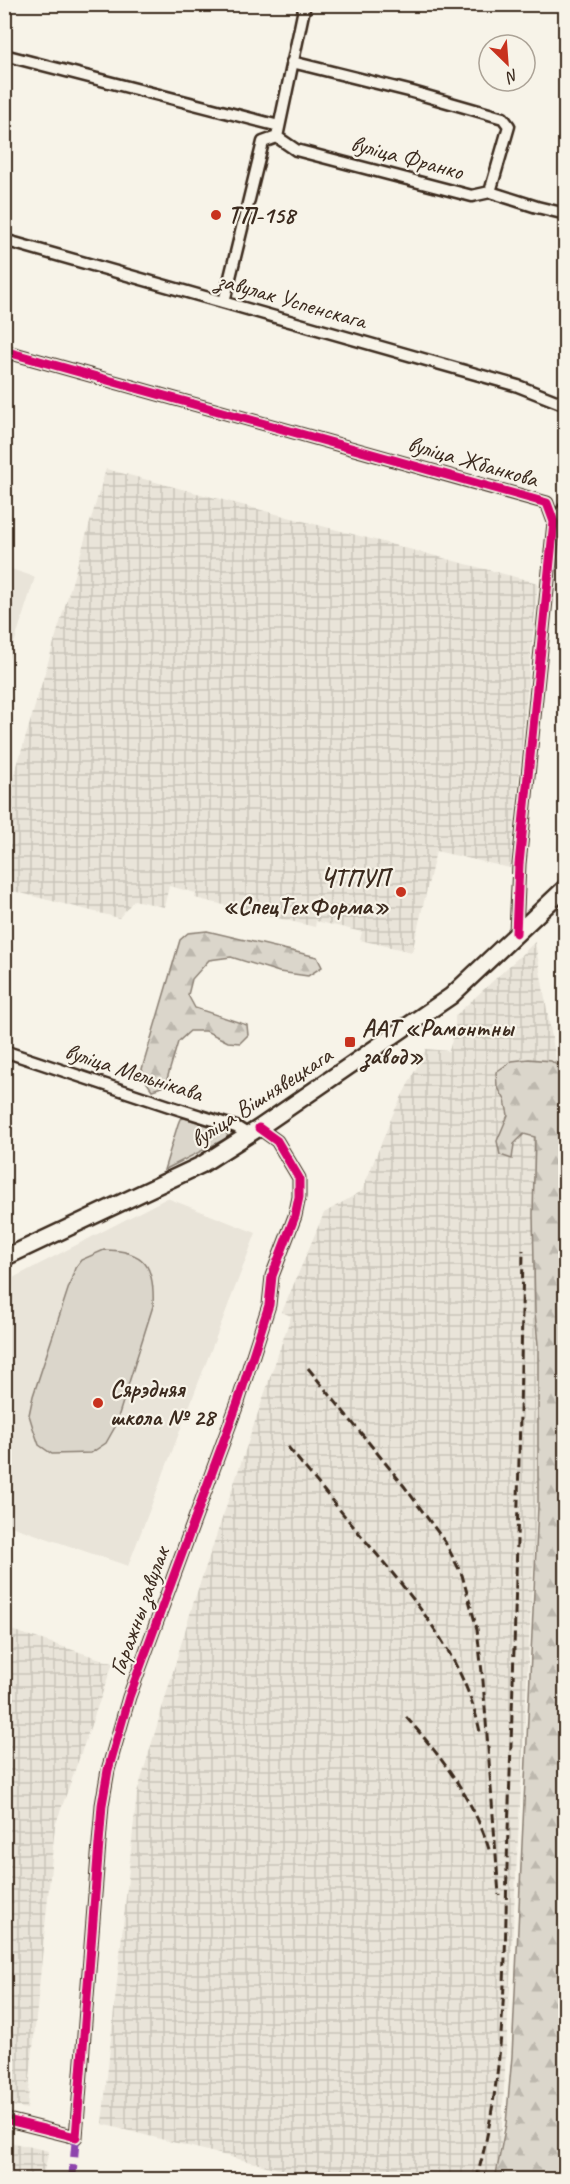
<svg xmlns="http://www.w3.org/2000/svg" width="570" height="2184" viewBox="0 0 570 2184" font-family="Caveat,sans-serif">
<defs>
<pattern id="industrial-grid" width="8" height="8" patternUnits="userSpaceOnUse" patternTransform="scale(1.5)"><rect width="8" height="8" fill="#e9e4d9"/><path d="M0 4h8M4 0v8" fill="none" stroke="#c9c4ba"/></pattern>
<pattern id="forest-firs" width="22" height="20" patternUnits="userSpaceOnUse" patternTransform="scale(1.5)"><rect width="22" height="20" fill="#dbd6cb"/><path d="M5 1l3.5 6h-7zM16 11l3.5 6h-7z" fill="#bdb8ae"/></pattern>
</defs>
<rect width="100%" height="100%" fill="#f7f3e8"/>
<filter id="ink" filterUnits="userSpaceOnUse"><feTurbulence type="fractalNoise" baseFrequency=".0167" numOctaves="2"/><feDisplacementMap in="SourceGraphic" scale="12" xChannelSelector="R" yChannelSelector="G"/><feConvolveMatrix kernelMatrix="1 2 1 2 8 2 1 2 1" color-interpolation-filters="sRGB"/></filter>
<g filter="url(#ink)">
<path fill="#e9e4d9" d="M 5,567 L 35,577 L 5,672 L 4,567 Z
M 167,1198 L 256,1233 L 128,1566 L 5,1524 L 5,1282 Z"/>
<path fill="url(#industrial-grid)" d="M 106,469 L 538,583 L 510,868 L 436,851 L 412,952 L 360,940 L 362,932 L 316,921 L 315,927 L 195,898 L 196,893 L 169,886 L 164,907 L 134,900 L 119,918 L 5,889 L 5,806 Z
M 535,942 L 557,1066 L 549,1287 L 504,2088 L 501,2145 L 494,2179 L 317,2179 L 102,2124 L 137,1793 L 193,1604 L 291,1316 L 282,1312 L 324,1213 L 362,1191 L 393,1114 L 426,1049 L 449,1051 L 455,1029 L 455,1016 Z
M 5,1628 L 113,1663 L 55,1826 L 27,2109 L 4,2104 Z
M 5,2141 L 49,2151 L 42,2179 L 5,2179 Z"/>
<path fill="#dbd6cb" stroke="#8b8074" stroke-width="1.5" d="M 184,1118 L 225,1131 L 228,1136 L 225,1139 L 164,1170 L 178,1124 L 180,1119 Z
M 104,1250 C 145,1250 155,1266 153,1306 L 115,1427 L 106,1443 L 91,1453 L 52,1454 L 39,1445 L 33,1428 L 29,1415 L 33,1396 L 75,1268 L 81,1260 Z"/>
<path fill="url(#forest-firs)" stroke="#8b8074" stroke-width="1.5" d="M 207,931 L 317,957 L 322,967 L 308,976 L 279,972 L 231,957 L 209,960 L 192,979 L 188,995 L 195,1008 L 247,1025 L 248,1035 L 240,1043 L 228,1042 L 206,1031 L 190,1031 L 178,1042 L 165,1086 L 152,1090 L 145,1080 L 142,1069 L 180,940 L 188,933 Z
M 529,1059 L 551,1061 L 566,1072 L 564,2180 L 495,2179 L 506,2124 L 512,2056 L 538,1506 L 538,1345 L 535,1312 L 533,1214 L 535,1137 L 524,1134 L 514,1144 L 512,1159 L 500,1155 L 497,1141 L 508,1115 L 505,1100 L 497,1086 L 496,1072 L 512,1061 Z"/>
<g fill="none" stroke-linecap="round" stroke-linejoin="round">
<defs>
<path id="minor" d="M 4,55 L 279,126
M 292,62 L 409,91 L 503,118 L 509,126 L 490,192
M 277,137 L 296,150 L 472,196 L 490,192 L 537,207 L 566,214
M 4,240 L 518,386 L 566,405
M 224,302 L 263,142 L 277,137 L 305,4
M 4,351 L 547,503 L 554,522 L 519,864 L 516,933
M 554,522 L 566,506
M 4,1051 L 175,1108 L 236,1127 L 249,1135
M 4,2119 L 76,2137 L 102,1805 L 108,1770 L 129,1697 L 238,1402 L 269,1305 L 272,1276 L 295,1216 L 299,1197 L 299,1178 L 277,1141 L 259,1128"/>
<path id="secondary" d="M 4,1258 L 201,1165 L 259,1128 L 451,996 L 566,887"/>
</defs>
<use href="#minor" stroke="#3b2a1e" stroke-width="15"/>
<use href="#secondary" stroke="#3b2a1e" stroke-width="20"/>
<use href="#minor" stroke="#f7f3e8" stroke-width="10"/>
<use href="#secondary" stroke="#f7f3e8" stroke-width="15"/>
<path stroke="#3b2a1e" stroke-width="3" stroke-dasharray="9 4.5" stroke-linecap="butt" d="M 308,1368 L 404,1486 L 445,1542 L 462,1575 L 477,1629 L 483,1681 L 499,1895
M 288,1447 C 315,1480 342,1513 369,1545 C 416,1601 465,1659 480,1732
M 406,1717 C 441,1756 476,1802 490,1853
M 476,2180 C 509,2067 504,1947 508,1831 C 515,1637 520,1444 523,1250"/>
<path stroke="#8e44ad" stroke-width="8" stroke-dasharray="15 8" stroke-linecap="butt" d="M 72,2180 L 76,2137"/>
<defs>
<path id="cycleway" d="M 4,351 L 547,503 L 554,522 L 519,864 L 516,933
M 4,2119 L 76,2137 L 102,1805 L 108,1770 L 129,1697 L 238,1402 L 269,1305 L 272,1276 L 295,1216 L 299,1197 L 299,1178 L 277,1141 L 259,1128"/>
</defs>
<use href="#cycleway" stroke="#f7f3e8" stroke-width="13"/>
<use href="#cycleway" stroke="#d6006c" stroke-width="9"/>
</g>
</g>
<g fill="#c8321e" stroke="#f7f3e8" stroke-width="2">
<circle cx="216" cy="215" r="6"/>
<circle cx="401" cy="892" r="6"/>
<rect x="344" y="1036" width="12" height="12" rx="3"/>
<circle cx="98" cy="1403" r="6"/>
</g>
<g text-anchor="middle" dominant-baseline="central" stroke-width="4.5" stroke-linejoin="round" paint-order="stroke">
<g font-size="24" fill="#3b2a1e" stroke="#f7f3e8">
<text transform="translate(407 157) rotate(15)">вуліца Франко</text>
<text transform="translate(292 300) rotate(16)">завулак Успенскага</text>
<text transform="translate(473 461) rotate(16)">вуліца Жбанкова</text>
<text transform="translate(134 1072) rotate(18)">вуліца Мельнікава</text>
<text transform="translate(261 1097) rotate(-33)">вуліца Вішнявецкага</text>
<text transform="translate(139 1611) rotate(-70)">Гаражны завулак</text>
</g>
<g font-size="24" font-weight="bold" fill="#3b2a1e" stroke="#f7f3e8" text-anchor="start">
<text x="228" y="215">ТП-158</text>
<text x="389" y="878" text-anchor="end">ЧТПУП<tspan x="389" dy="28">«СпецТехФорма»</tspan></text>
<text x="362" y="1028">ААТ «Рамонтны<tspan x="362" dy="28">завод»</tspan></text>
<text x="110" y="1389">Сярэдняя<tspan x="110" dy="28">школа № 28</tspan></text>
</g>
</g>
<rect width="570" height="2184" fill="none" stroke="#f7f3e8" stroke-width="24"/>
<rect x="12" y="12" width="546" height="2160" fill="none" stroke="#3b2a1e" stroke-width="2" filter="url(#ink)"/>
<g transform="translate(507 63) rotate(155)"><circle r="28" fill="#f7f3e8" stroke="#aca397" stroke-width="1.5"/>
<path d="M0-4.5L10 22L0 15L-10 22Z" fill="#c8321e"/>
<text y="-9" font-size="16" font-weight="bold" text-anchor="middle" fill="#3b2a1e">N</text>
</g>
</svg>
